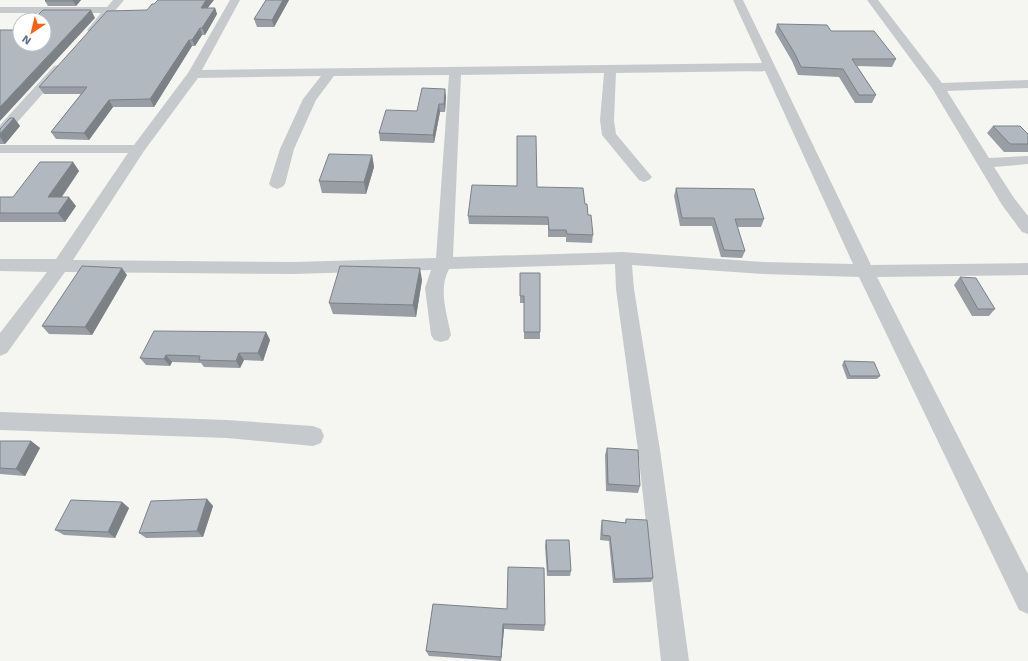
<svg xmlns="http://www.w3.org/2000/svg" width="1028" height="661" viewBox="0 0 1028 661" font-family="'Work Sans',sans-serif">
<rect width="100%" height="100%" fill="#f5f6f1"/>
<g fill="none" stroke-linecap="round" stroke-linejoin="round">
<path fill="#c7cacd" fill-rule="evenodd" d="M 113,0 L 124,0 L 97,32 L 89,32 L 87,30 L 101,13 L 0,13 L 0,7 L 107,7 Z
M 230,0 L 240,0 L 202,70 L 762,63 L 733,0 L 743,0 L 871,265 L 1028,263 L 1028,275 L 877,277 L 1028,574 L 1028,614 L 1019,610 L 859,277 L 763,274 L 632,265 L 634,289 L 660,450 L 689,661 L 661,661 L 638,450 L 616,289 L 615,264 L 449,269 C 438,289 447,314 451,335 L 448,340 L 441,342 L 434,340 L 431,335 L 425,288 L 431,270 L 293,274 L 65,272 L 7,353 L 0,356 L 0,333 L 47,272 L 0,271 L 0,259 L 56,259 L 128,153 L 0,153 L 0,145 L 134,145 L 188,73 ZM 765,71 L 853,264 L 763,262 L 623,252 L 453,257 L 461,75 L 604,73 L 600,120 L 602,135 L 639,180 L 644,182 L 649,180 L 652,177 L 616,134 L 614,120 L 616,73 ZM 449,75 L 436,258 L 293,262 L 73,260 L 144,151 L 198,78 L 321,76 L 303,99 L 280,149 L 269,184 L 272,187 L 277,189 L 282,187 L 285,184 L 294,149 L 316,100 L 334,76 Z
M 867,0 L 878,0 L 942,83 L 1028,80 L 1028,88 L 947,91 L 989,158 L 1028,156 L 1028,164 L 994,167 L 1014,198 L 1028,216 L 1028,234 L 1022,232 L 1002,205 L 932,88 Z
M 58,65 L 62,66 L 64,69 L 62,72 L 5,136 L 0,137 L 0,125 L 54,66 Z
M 0,412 L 227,420 L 313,426 L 321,429 L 324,436 L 321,443 L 313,446 L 227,438 L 0,430 Z"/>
</g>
<path fill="#989ea4" d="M 81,0 L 76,6 L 48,6 L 45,1 Z
M 266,0 L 289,0 L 274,27 L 257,27 L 254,19 Z
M 215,8 L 217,14 L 205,35 L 202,35 L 195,46 L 192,46 L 154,107 L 113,107 L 89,140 L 56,139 L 51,132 L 81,94 L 44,94 L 39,87 L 147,10 Z
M 777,24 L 896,59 L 892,67 L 857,66 L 876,95 L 872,103 L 855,103 L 839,77 L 798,75 L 792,61 L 775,32 Z
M 446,96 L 445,112 L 440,112 L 434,143 L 380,141 L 379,133 L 417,111 Z
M 14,118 L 20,126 L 5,144 L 0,144 L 0,129 Z
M 993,126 L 1028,134 L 1028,152 L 1004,152 L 987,133 Z
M 372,155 L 374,167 L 366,194 L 322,193 L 319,181 Z
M 73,162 L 79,171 L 62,197 L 76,206 L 65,222 L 0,222 L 0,197 L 13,197 Z
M 537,187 L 585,204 L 593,235 L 592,243 L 566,242 L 566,237 L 548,237 L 548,225 L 469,224 L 468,216 Z
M 676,188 L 764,219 L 761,227 L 737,227 L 745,251 L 742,258 L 721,257 L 712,226 L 680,226 L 674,196 Z
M 520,273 L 540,332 L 540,339 L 524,339 L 524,303 L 520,303 Z
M 127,275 L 92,335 L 49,334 L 42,326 Z
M 960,277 L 995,309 L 989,316 L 972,316 L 954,285 Z
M 422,280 L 416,317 L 333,314 L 329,303 Z
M 266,332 L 270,340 L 263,361 L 244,360 L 240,368 L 204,367 L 201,363 L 172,362 L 170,366 L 146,365 L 140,358 Z
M 844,361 L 880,376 L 877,379 L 847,379 L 842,365 Z
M 0,441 L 31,441 L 40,448 L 25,476 L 0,474 Z
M 607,448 L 640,486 L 638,493 L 606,491 L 605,455 Z
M 207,499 L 213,506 L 203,537 L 146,538 L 139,533 Z
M 122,502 L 129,508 L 115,538 L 64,535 L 55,530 Z
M 626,519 L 653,578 L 651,582 L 613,583 L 609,541 L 600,540 L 601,525 L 602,520 L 625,523 Z
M 546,540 L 571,571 L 570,576 L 547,576 L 545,546 Z
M 433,604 L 545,625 L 544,631 L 504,629 L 501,661 L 429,656 L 426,651 Z"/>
<path fill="#7c8186" d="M 74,0 L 81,0 L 76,6 L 73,1 Z
M 206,0 L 214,0 L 203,14 L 201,8 Z
M 283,0 L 289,0 L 274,27 L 272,20 Z
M 215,8 L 217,14 L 205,35 L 202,28 Z
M 91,10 L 95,18 L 0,121 L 0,107 Z
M 200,28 L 202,35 L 195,46 L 192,40 Z
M 189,40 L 192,46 L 154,107 L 150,99 Z
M 445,89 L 446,96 L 445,112 L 444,104 Z
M 109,100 L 113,107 L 89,140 L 84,133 Z
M 439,104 L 440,112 L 434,143 L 433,135 Z
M 14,118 L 20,126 L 5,144 L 0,137 L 0,134 Z
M 372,155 L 374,167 L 366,194 L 364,182 Z
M 73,162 L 79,171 L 55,206 L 48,197 Z
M 69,197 L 76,206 L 65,222 L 58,213 Z
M 122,268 L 127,275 L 92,335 L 85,327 Z
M 420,268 L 422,280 L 416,317 L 413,305 Z
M 266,332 L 270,340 L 263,361 L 258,353 Z
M 239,353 L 244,360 L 240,368 L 236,361 Z
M 166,355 L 172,362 L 170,366 L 164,359 Z
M 31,441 L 40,448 L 25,476 L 16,469 Z
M 207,499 L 213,506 L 203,537 L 197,531 Z
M 122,502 L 129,508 L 115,538 L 108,532 Z
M 503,624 L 504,629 L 501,661 L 501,657 Z"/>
<path fill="#b1b8bf" stroke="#7c8186" d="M 46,0 L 74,0 L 73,1 L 45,1 Z
M 158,0 L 206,0 L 201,8 L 215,8 L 202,28 L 200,28 L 192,40 L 189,40 L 150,99 L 109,100 L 84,133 L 51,132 L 87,87 L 39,87 L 107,11 L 147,10 L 152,4 L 154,4 Z
M 266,0 L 283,0 L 272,20 L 254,19 Z
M 43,10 L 91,10 L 0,107 L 0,30 L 20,30 L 20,44 L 44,44 L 44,20 L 33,20 Z
M 777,24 L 827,25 L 831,31 L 874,31 L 896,59 L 852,59 L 876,95 L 859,95 L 843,69 L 801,67 L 795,54 Z
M 422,88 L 445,89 L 444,104 L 439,104 L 433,135 L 379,133 L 386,110 L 417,111 Z
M 10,118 L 14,118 L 0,134 L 0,129 Z
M 993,126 L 1020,126 L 1028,134 L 1028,144 L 1010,144 Z
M 517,136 L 536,136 L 537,187 L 583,188 L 585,204 L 587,204 L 588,215 L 591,215 L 593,235 L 567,234 L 566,230 L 549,230 L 548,217 L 468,216 L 472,185 L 517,186 Z
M 329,154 L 372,155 L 364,182 L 319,181 Z
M 40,162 L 73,162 L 48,197 L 69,197 L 58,213 L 0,213 L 0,197 L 13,197 Z
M 676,188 L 754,189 L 764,219 L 735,219 L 745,251 L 724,250 L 714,218 L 682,218 Z
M 82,266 L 122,268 L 85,327 L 42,326 Z
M 340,266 L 420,268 L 413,305 L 329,303 Z
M 520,273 L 540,273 L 540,332 L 524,332 L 524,296 L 520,296 Z
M 960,277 L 976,278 L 995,309 L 978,309 Z
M 154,331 L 266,332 L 258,353 L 239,353 L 236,361 L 199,360 L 200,356 L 166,355 L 164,359 L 140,358 Z
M 844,361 L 874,362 L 880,376 L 850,376 Z
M 0,441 L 31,441 L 16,469 L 0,468 Z
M 607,448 L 638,450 L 640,486 L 608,484 Z
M 207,499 L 197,531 L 139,533 L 151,501 Z
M 71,500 L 122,502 L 108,532 L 55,530 Z
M 626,519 L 647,520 L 653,578 L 615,579 L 610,536 L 602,535 L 602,520 L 626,523 Z
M 546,540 L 569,540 L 571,571 L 548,571 Z
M 508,567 L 544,568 L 545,625 L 503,624 L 501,657 L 426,651 L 433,604 L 507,609 Z"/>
<g transform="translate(32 32) rotate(215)"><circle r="19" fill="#ffffff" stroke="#c0c6cf"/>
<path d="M0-3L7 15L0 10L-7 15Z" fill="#f66211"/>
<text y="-6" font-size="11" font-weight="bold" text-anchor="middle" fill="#617186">N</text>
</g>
</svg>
